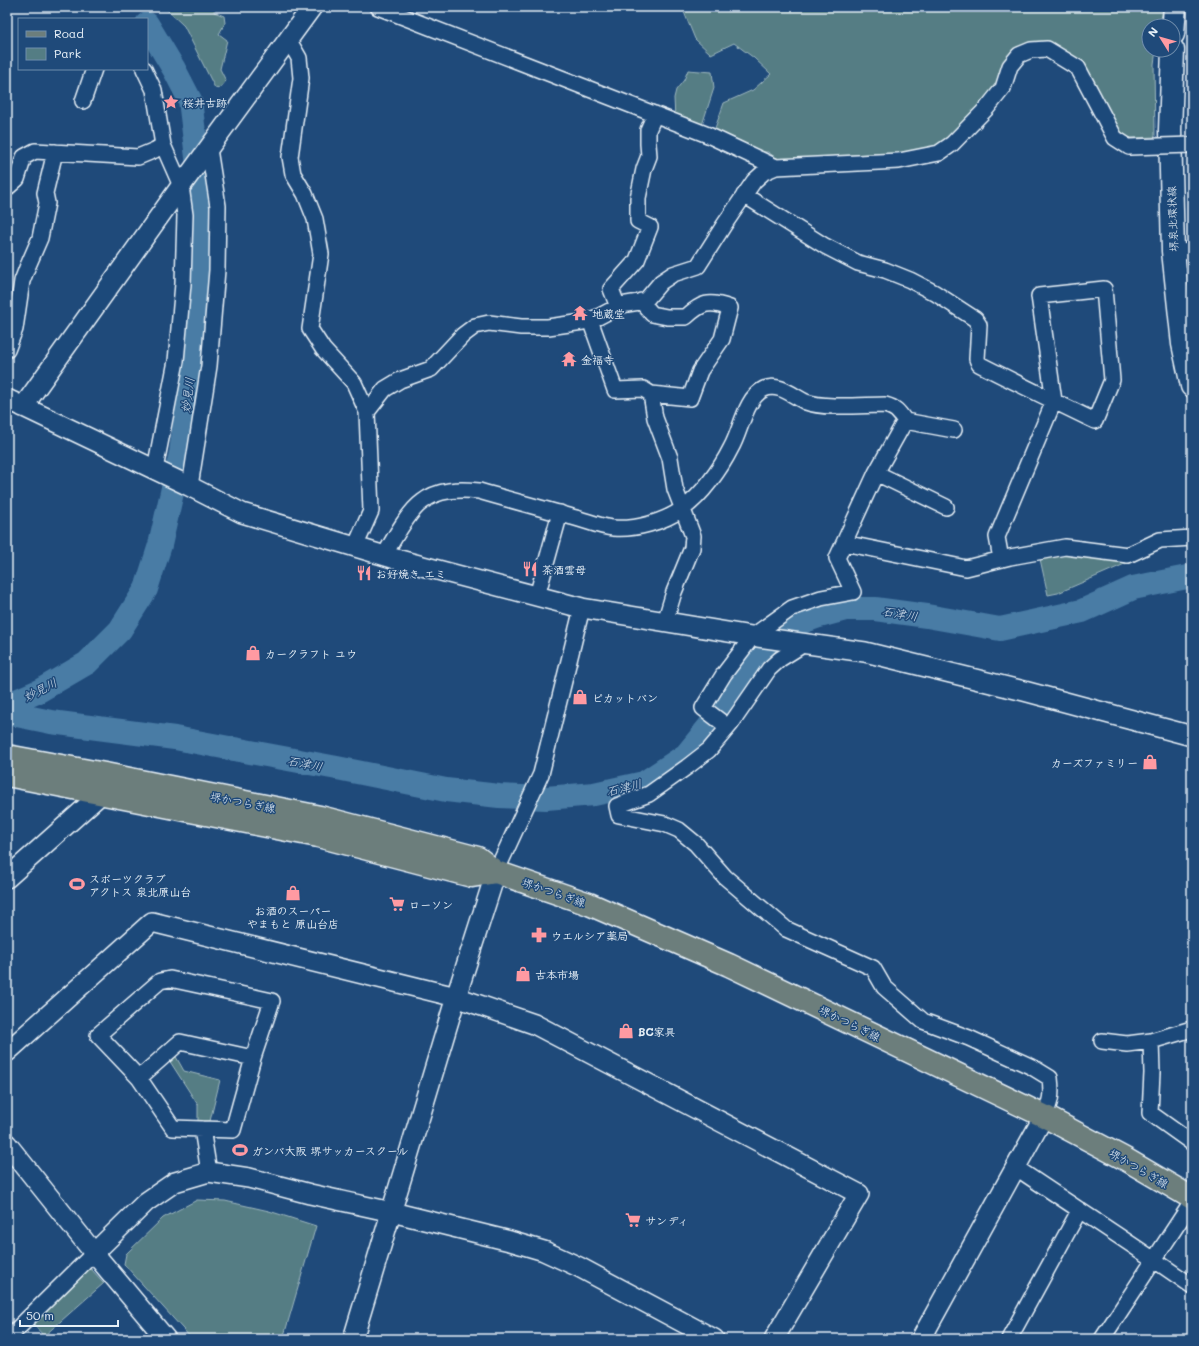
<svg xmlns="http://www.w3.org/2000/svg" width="1199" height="1346" viewBox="0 0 1199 1346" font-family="Mali,'Klee One',sans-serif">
<rect width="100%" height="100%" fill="#1f4a7a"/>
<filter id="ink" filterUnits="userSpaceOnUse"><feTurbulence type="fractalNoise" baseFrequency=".025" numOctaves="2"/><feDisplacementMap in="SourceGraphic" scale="8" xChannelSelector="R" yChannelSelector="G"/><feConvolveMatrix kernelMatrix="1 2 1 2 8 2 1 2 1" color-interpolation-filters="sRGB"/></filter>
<g filter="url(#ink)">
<path fill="#547d84" stroke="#9eb7be" d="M 164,7 L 215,7 L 214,12 L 224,16 L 225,23 L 219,34 L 227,40 L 220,69 L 226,81 L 219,89 L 215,88 L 184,26 Z
M 682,7 L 1163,7 L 1160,26 L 1149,26 L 1149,50 L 1156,50 L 1154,64 L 1155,137 L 1128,138 L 1115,130 L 1058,48 L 1005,66 L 992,92 L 970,115 L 941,144 L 910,153 L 867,154 L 784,161 L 776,158 L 768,152 L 759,152 L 714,131 L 724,103 L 753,90 L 771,74 L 754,58 L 734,43 L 711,54 L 695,39 Z
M 688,70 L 712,72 L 714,88 L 701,128 L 675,118 L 674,98 L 676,90 L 684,80 Z
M 1066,554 L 1126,561 L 1127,563 L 1058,593 L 1048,595 L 1040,559 Z
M 175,1055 L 184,1071 L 220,1080 L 210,1121 L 198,1121 L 198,1105 L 169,1060 Z
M 197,1200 L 225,1201 L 269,1211 L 316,1226 L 283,1339 L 192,1339 L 124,1264 L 126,1254 L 163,1218 Z
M 85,1268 L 91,1269 L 104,1283 L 44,1336 L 31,1322 Z"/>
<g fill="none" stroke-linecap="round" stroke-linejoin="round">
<path stroke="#487ba5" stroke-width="24" d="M 7,705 L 39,691 L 87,663 L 120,630 L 146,589 L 160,545 L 181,453 L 189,394 L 203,261 L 200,182 L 190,100 L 174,69 L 147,24
M 7,713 L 51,722 L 175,738 L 337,768 L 446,790 L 499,796 L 546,798 L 594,794 L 644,783 L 686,755 L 712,723 L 767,648 L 794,625 L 816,617 L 846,609 L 875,609 L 927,616 L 1000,629 L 1082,611 L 1133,588 L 1192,576"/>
<defs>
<path id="minor" d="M 378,7 L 708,135 L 776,167
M 288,39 L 299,58 L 301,78 L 290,157 L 293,174 L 305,194 L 315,219 L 321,254 L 310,329 L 323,349 L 354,383 L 367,412 L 371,511 L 355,547
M 144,69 L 154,90 L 163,145
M 83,101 L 94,69
M 7,188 L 17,179 L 24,157 L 35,151 L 138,157 L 155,150 L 163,145 L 181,186 L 185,215 L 183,284 L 176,361 L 155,469
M 744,195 L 825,246 L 858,263 L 885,270 L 910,280 L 935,293 L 975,319 L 979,325 L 977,359 L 979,364 C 1018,384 1056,402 1095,421 L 1112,380 L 1104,289 L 1039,296 L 1054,401 L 997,537 L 1001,559
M 1173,251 L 1192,252
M 618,307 L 611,289 L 637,260 L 650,227 L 638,221 L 638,198 L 644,169 L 649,156 L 648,144 L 648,130 L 655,114
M 590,320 L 615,390 L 643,389 L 651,394 L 690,398 L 700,371 L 722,339 L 730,308 C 709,300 701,303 686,317 L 667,317 L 652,314 L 641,301
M 7,350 L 15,329 L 22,281 L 27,268 L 40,238 L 47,203 L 45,193 L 55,152
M 651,394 L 655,418 L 670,458 L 675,489 L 693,536 L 692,548 L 674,592 L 665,622
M 367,412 L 385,389 L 400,380 L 431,369 L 463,335 L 475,326 L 489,323 L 521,327 L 548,327 L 583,322 L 598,317 L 621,305 L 645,301 L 661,282 L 673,274 L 698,266 L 724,225 L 754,181 L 764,172 L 776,167 L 899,161 L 939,153 L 952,144 L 987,108 L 1003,88 L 1010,66 L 1019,55 L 1031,50 L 1047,49 L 1078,68 L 1115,138 L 1129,147
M 905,421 L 954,430
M 876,473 L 946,507
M 190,486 L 209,366 L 217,270 L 218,206 L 209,149
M 844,543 L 966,568 L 1010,557 L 1065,547 L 1128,555 L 1160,540 L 1192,538
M 384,556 C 393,540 408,512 422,502 C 438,489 459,489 479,491 C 510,500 541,508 572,517 C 585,520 600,527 613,528 C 635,530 664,522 682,509 C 701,497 721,468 731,448 C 741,431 745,398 764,389 C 779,382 794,397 806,402 C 824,409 864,405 885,405 C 896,408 898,411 905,421 L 876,473 L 837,558 L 853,592 L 821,598 L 792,608 L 753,636 L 724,674 L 703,708 L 728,727
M 537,596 L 560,513
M 804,644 L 780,659 L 769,669 L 731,724 L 709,750 L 687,767 L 649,794 L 617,806 L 619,815 L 665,824 L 679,830 L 696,844 L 725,877 L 786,929 L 873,968 L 884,987 L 923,1021 L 969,1038 L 1032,1067 L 1050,1078 C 1052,1094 1051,1102 1044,1116
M 496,872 L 541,774 L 582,608
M 1102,1041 L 1127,1044 L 1151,1041 L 1192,1029
M 1151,1041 L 1152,1073 L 1150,1113 L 1192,1143
M 139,1078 L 180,1042 L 253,1058
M 202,1129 L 173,1128 L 139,1078 L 98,1035 L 160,981 L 170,979 L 272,1001 L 253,1058 L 233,1130 L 202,1129 L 209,1172
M 1015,1167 C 1074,1207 1134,1245 1192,1286
M 7,1339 L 94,1253
M 1009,1339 L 1079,1211
M 1102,1339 L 1192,1202"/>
<path id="tertiary" d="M 7,399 L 185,484 L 242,513 L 392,558 L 582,608 L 758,637 L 865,652 L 1024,691 L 1192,736
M 23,407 L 181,186 L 312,7
M 7,878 L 101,794 L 104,781
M 7,1052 L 152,922 L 456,997 L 534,1024 L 859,1194 L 774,1339
M 7,1144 L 94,1253 L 166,1339
M 94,1253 L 146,1202 L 175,1182 L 209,1172 L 249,1178 L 310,1194 L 392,1212 L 510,1241 L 544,1251 L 579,1267 L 714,1339
M 353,1339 L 456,997 L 496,872
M 921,1339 L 1044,1116"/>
<path id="secondary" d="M 1173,34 L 1175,7
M 1173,50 L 1170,130 L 1173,251 L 1183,344 L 1192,386"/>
<path id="primary" d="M 7,756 L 105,774 L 320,817 L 478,858 L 496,872 L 589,904 L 729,965 L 1044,1116 L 1127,1160 L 1192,1198
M 7,775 L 318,836 L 472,876 L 496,872"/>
</defs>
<use href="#minor" stroke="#e8f1f8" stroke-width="18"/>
<use href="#tertiary" stroke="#e8f1f8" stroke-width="22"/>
<use href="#secondary" stroke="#e8f1f8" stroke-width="25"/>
<use href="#primary" stroke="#e8f1f8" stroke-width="25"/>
<use href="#minor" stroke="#1f4a7a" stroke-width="15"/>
<use href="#tertiary" stroke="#1f4a7a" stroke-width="19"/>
<use href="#secondary" stroke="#1f4a7a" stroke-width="22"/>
<use href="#primary" stroke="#6c7e7c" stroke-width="22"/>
<defs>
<path id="minor-bridge" d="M 1129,147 L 1192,145"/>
</defs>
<use href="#minor-bridge" stroke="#e8f1f8" stroke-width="18" stroke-linecap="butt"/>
<use href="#minor-bridge" stroke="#1f4a7a" stroke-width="15"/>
</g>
</g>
<defs>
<symbol id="sight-bare" viewBox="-9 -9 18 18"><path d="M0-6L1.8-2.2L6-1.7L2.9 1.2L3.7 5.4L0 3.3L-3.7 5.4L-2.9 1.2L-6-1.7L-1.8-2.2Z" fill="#ff9aa2" stroke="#1f4a7a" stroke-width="2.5" paint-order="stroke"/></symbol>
<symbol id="temple-bare" viewBox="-9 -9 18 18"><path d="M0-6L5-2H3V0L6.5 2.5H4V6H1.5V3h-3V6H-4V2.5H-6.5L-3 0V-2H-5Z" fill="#ff9aa2" stroke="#1f4a7a" stroke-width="2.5" paint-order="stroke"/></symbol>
<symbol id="restaurant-bare" viewBox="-9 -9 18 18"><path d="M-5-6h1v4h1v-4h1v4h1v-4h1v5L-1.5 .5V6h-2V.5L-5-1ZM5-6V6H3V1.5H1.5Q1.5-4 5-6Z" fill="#ff9aa2" stroke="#1f4a7a" stroke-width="2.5" paint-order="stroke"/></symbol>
<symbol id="shop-bare" viewBox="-9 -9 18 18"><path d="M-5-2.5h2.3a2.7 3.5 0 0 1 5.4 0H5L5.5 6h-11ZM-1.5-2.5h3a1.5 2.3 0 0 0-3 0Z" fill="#ff9aa2" stroke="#1f4a7a" stroke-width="2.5" paint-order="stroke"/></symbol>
<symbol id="stadium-bare" viewBox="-9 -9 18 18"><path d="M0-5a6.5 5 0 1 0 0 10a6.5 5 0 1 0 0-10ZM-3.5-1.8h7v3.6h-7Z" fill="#ff9aa2" stroke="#1f4a7a" stroke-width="2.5" paint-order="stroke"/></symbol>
<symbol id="supermarket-bare" viewBox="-9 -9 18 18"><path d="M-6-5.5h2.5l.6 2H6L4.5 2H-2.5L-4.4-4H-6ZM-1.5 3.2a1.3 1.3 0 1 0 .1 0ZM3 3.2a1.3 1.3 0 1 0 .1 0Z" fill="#ff9aa2" stroke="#1f4a7a" stroke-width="2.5" paint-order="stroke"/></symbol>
<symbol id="pharmacy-bare" viewBox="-9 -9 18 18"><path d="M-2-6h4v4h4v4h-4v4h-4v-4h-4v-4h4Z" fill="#ff9aa2" stroke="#1f4a7a" stroke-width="2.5" paint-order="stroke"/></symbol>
</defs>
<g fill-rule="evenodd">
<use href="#sight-bare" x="160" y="91" width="22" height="22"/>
<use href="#temple-bare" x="569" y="302" width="22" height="22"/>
<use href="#temple-bare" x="558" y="348" width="22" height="22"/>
<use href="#restaurant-bare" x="519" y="558" width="22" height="22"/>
<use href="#restaurant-bare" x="353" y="562" width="22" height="22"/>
<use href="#shop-bare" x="242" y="642" width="22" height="22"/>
<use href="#shop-bare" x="569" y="686" width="22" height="22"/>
<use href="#shop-bare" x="1139" y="751" width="22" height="22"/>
<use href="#stadium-bare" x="66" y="873" width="22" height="22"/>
<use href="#shop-bare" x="282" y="882" width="22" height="22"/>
<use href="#supermarket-bare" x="386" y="893" width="22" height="22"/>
<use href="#pharmacy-bare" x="528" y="924" width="22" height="22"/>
<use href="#shop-bare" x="512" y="963" width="22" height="22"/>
<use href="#shop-bare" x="615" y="1020" width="22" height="22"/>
<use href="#stadium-bare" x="229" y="1139" width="22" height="22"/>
<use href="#supermarket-bare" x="622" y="1209" width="22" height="22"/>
</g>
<g text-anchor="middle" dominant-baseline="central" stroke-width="3" stroke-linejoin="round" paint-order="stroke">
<g font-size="11" font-weight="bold" fill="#e8f1f8" stroke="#1f4a7a" text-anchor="start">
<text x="183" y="102">桜井古跡</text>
<text x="592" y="313">地蔵堂</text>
<text x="581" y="359">金福寺</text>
<text x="542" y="569">茶酒雲母</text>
<text x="376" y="573">お好焼き エミ</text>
<text x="265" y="653">カークラフト ユウ</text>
<text x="592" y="697">ピカットバン</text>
<text x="1138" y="762" text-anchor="end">カーズファミリー</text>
<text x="89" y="878">スポーツクラブ<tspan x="89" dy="13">アクトス 泉北原山台</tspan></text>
<text x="409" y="904">ローソン</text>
<text x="293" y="910" text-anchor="middle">お酒のスーパー<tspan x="293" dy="13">やまもと 原山台店</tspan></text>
<text x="551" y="935">ウエルシア薬局</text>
<text x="535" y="974">古本市場</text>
<text x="638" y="1031">BC家具</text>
<text x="252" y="1150">ガンバ大阪 堺サッカースクール</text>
<text x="645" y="1220">サンディ</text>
</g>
<g font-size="11" fill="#e8f1f8" stroke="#1f4a7a">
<text transform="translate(1172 219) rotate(-92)">堺泉北環状線</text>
<text transform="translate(243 802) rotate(11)">堺かつらぎ線</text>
<text transform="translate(554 892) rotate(19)">堺かつらぎ線</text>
<text transform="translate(850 1023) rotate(26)">堺かつらぎ線</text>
<text transform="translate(1139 1168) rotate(30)">堺かつらぎ線</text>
</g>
<g font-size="12" font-style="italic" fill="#d0dfec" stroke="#1f4a7a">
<text transform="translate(187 395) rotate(-83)">妙見川</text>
<text transform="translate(900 613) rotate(9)">石津川</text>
<text transform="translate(40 689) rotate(-27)">妙見川</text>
<text transform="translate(305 763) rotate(11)">石津川</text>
<text transform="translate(624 787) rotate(-14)">石津川</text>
</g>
</g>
<rect width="1199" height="1346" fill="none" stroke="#1f4a7a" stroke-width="24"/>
<rect x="12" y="12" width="1175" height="1322" fill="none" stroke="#e8f1f8" stroke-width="1.5" filter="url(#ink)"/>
<rect x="18" y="18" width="130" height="52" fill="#1f4a7a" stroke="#6f8dac"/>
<rect x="26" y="31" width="20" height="6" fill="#6c7e7c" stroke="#6f8dac"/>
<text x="54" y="38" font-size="12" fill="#e8f1f8">Road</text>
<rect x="26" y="48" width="20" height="12" fill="#547d84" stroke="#6f8dac"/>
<text x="54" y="58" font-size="12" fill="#e8f1f8">Park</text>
<g transform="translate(1161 38) rotate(307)"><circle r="19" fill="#1f4a7a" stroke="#6f8dac"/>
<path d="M0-3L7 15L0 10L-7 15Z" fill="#ff9aa2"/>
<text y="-6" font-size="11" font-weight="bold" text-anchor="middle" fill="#e8f1f8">N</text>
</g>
<path d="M20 1320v6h98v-6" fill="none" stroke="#e8f1f8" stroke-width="2"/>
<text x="26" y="1320" font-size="12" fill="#e8f1f8" stroke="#1f4a7a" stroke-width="3" paint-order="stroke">50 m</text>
</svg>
